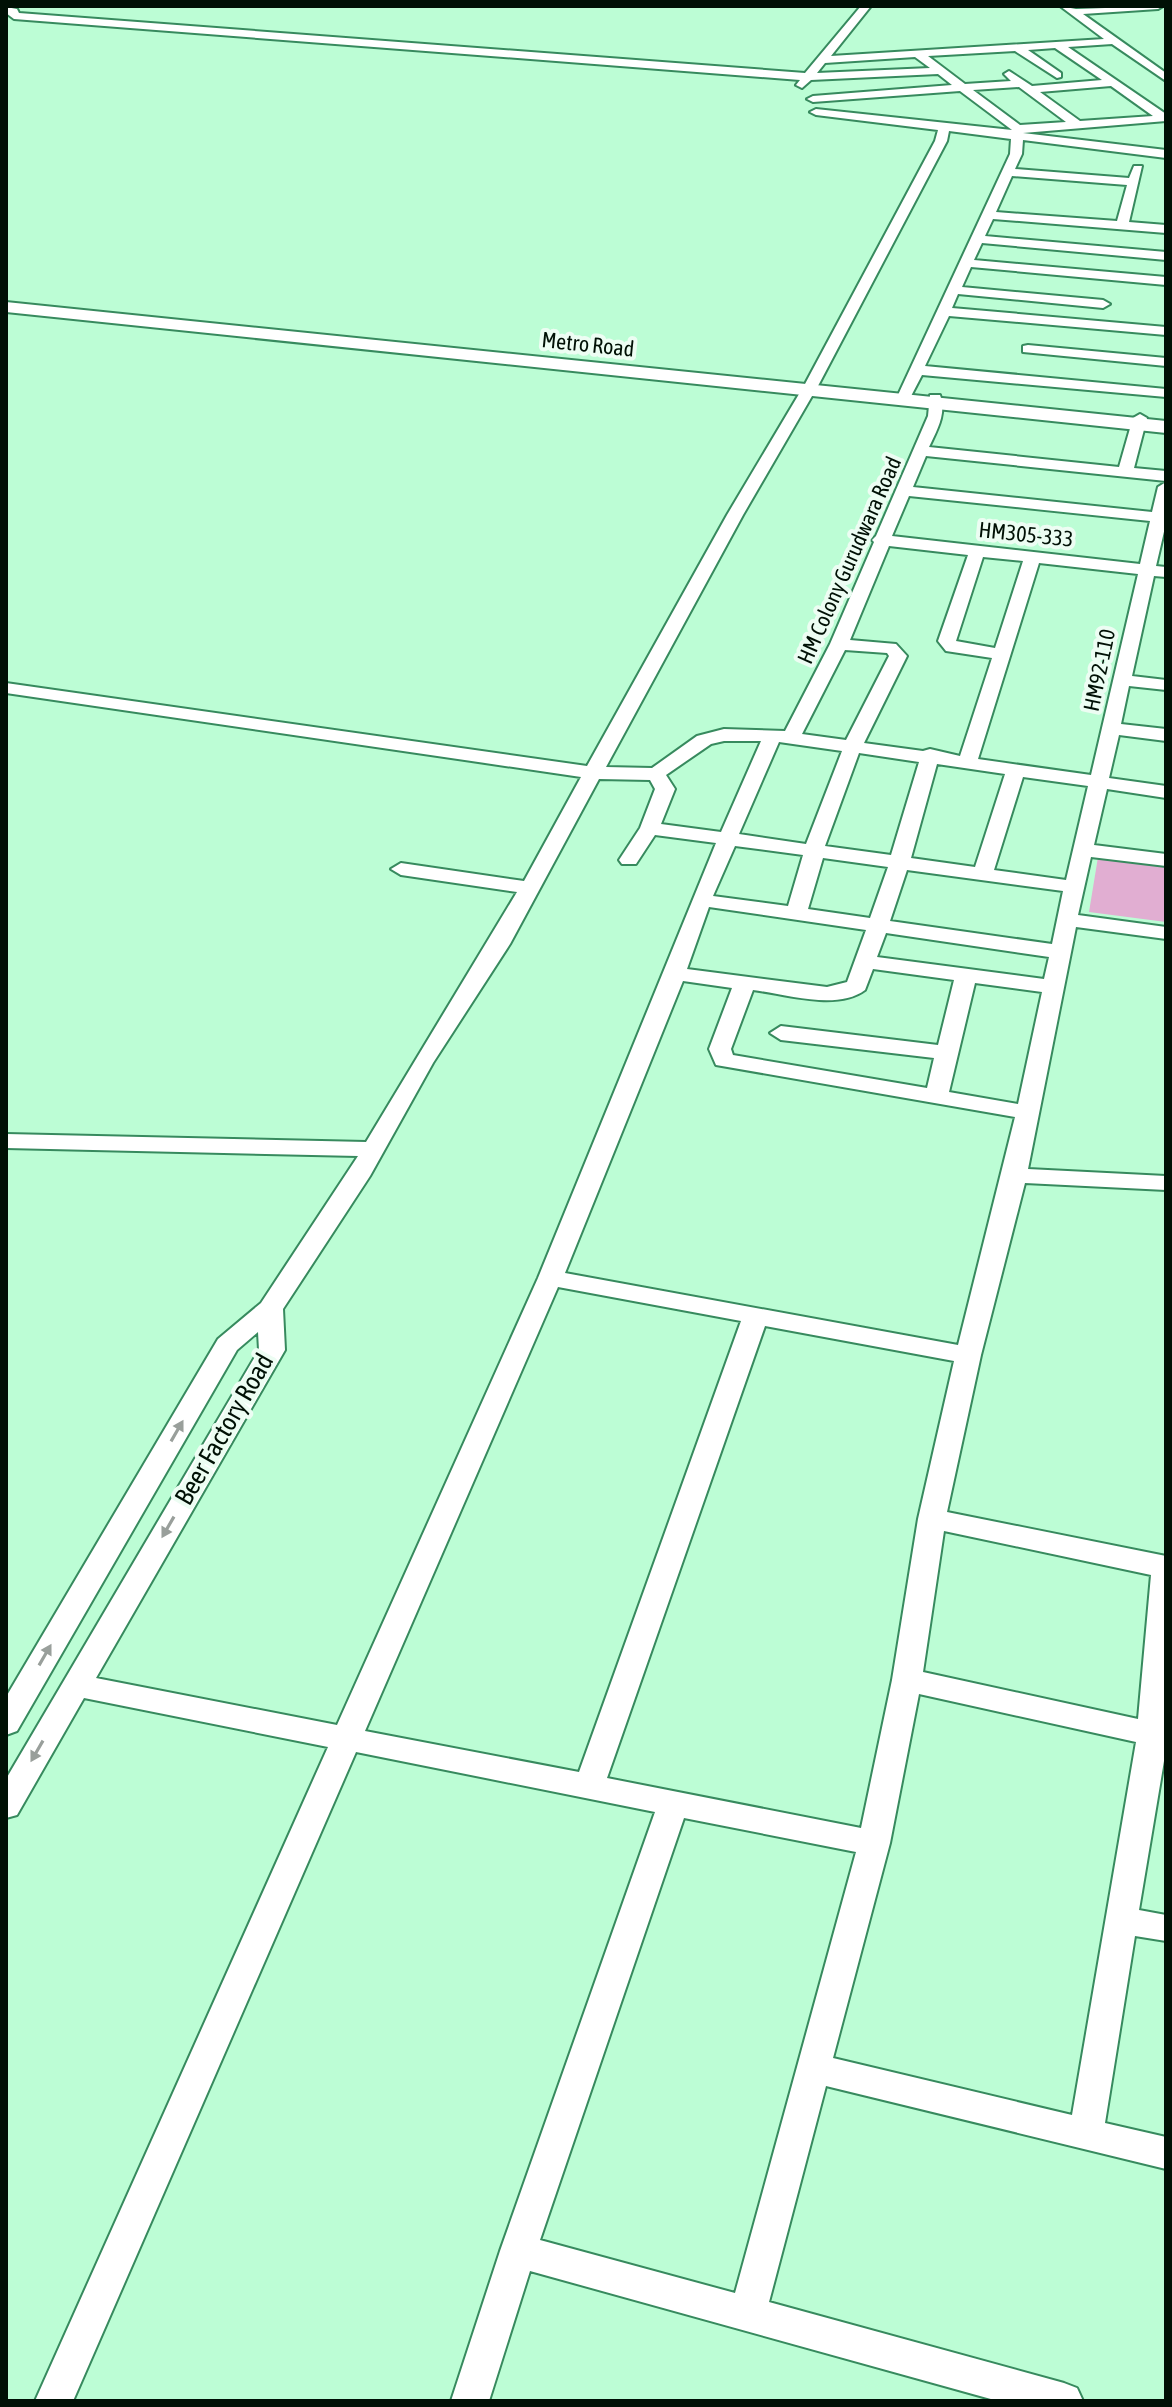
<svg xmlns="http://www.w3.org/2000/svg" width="1172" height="2407" viewBox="0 0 1172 2407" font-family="'Asap Condensed',sans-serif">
<rect width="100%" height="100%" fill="#bcfdd5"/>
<path fill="#e1aed2" d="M 1099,851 L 1166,860 L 1166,922 L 1089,912 Z"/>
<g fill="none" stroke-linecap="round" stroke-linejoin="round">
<defs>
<path id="minor" d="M 861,6 L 871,6 L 831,56 L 1104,39 L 1060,6 L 1076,9 L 1163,6 L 1158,9 L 1083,14 L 1166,73 L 1166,81 L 1112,44 L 1068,47 L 1166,114 L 1166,121 L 1023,133 L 1166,150 L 1166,158 L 1023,140 L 1022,154 L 1015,169 L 1129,178 L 1134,166 L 1142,166 L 1129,222 L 1166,225 L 1166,233 L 993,219 L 985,236 L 1166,252 L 1166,260 L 982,243 L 974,260 L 1166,277 L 1166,285 L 971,267 L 962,287 L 1103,300 L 1110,304 L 1103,308 L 958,294 L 952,308 L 1166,327 L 1166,335 L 949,316 L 925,366 L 1166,389 L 1166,397 L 922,375 L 910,398 L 900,398 L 898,395 L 1010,154 L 1011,139 L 949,131 L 947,141 L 819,384 L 743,515 L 606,767 L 652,768 L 697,736 L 724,729 L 785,731 L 830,644 L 874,542 L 872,540 L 876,536 L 928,416 L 930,395 L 940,395 C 947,413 937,430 929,447 L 1119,467 L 1133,418 L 1140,414 L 1147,418 L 1134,468 L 1166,471 L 1166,481 L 926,456 L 913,487 L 1152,512 L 1158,487 L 1166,482 L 1166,523 L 1156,566 L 1166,567 L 1166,577 L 1154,576 L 1132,676 L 1166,680 L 1166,690 L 1129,686 L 1121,724 L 1166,729 L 1166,741 L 1119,735 L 1109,778 L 1166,786 L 1166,798 L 1107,789 L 1094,845 L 1166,854 L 1166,866 L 1091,857 L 1078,915 L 1166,927 L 1166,939 L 1076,927 L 1028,1169 L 1166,1176 L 1166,1190 L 1025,1183 L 981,1355 L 947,1512 L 1166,1556 L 1166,1749 L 1139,1910 L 1166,1915 L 1166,1941 L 1135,1936 L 1105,2123 L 1166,2137 L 1166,2169 L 826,2086 L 769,2302 L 1064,2383 L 1077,2388 L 1083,2401 L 998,2401 L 530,2271 L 489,2401 L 451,2401 L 500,2251 L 655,1812 L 356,1752 L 73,2401 L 35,2401 L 328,1747 L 84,1698 L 17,1815 L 6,1818 L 6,1779 L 259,1350 L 258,1332 L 237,1350 L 17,1731 L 6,1735 L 6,1697 L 218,1339 L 261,1303 L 358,1156 L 6,1148 L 6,1134 L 366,1142 L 517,892 L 401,875 L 391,869 L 401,863 L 524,881 L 581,777 L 6,693 L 6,683 L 587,766 L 727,515 L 805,384 L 935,141 L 938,130 L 816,115 L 810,112 L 816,109 L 1012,130 L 960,91 L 813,102 L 807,99 L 813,96 L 952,85 L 938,74 L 811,80 L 802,88 L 796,85 L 800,80 L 14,19 L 6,13 L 6,7 L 17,9 L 19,13 L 805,73 ZM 1055,48 L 1102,80 L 1032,86 L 1009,71 L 1004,74 L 1011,81 L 965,84 L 928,56 L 1015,51 L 1057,78 L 1061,77 L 1061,73 L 1028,50 ZM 915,57 L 930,68 L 817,73 L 825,63 ZM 1111,86 L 1153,116 L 1080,121 L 1040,92 ZM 1019,87 L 1066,122 L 1020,125 L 973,90 ZM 1012,176 L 1127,185 L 1117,221 L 996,212 ZM 909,496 L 1150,521 L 1140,564 L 892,536 ZM 889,546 L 968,555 L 938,641 L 946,651 L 992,658 L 960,756 L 930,749 L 923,751 L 864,743 L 907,656 L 896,644 L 850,640 ZM 983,557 L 1023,561 L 995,648 L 956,641 ZM 1039,563 L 1138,574 L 1091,775 L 978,759 ZM 845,650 L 887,653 L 889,656 L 846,740 L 802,734 ZM 724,741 L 761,741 L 721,832 L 661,824 L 675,789 L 666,775 L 711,744 ZM 779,742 L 842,751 L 806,844 L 739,834 ZM 859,753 L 919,762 L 891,855 L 825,846 ZM 937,764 L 1005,774 L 975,867 L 911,858 ZM 1023,777 L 1088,786 L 1066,880 L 994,870 ZM 599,779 L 650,780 L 655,789 L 640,828 L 619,860 L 622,864 L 636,864 L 655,835 L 716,843 L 538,1278 L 337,1725 L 96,1678 L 285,1350 L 283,1309 L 370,1176 L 433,1063 L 510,944 ZM 735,846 L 803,855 L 788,906 L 713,896 ZM 823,858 L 888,867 L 870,918 L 808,909 ZM 907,870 L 1063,891 L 1052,944 L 890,921 ZM 709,907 L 866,930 L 847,982 L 827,987 L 687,969 ZM 886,933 L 1049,957 L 1044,979 L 877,957 ZM 873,969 L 954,980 L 938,1045 L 781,1026 L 770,1033 L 781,1040 L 934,1058 L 927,1088 L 733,1055 L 731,1049 L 753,990 C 785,994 837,1011 865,990 ZM 683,981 L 732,988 L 709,1049 L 716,1065 L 1015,1117 L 958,1345 L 565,1273 ZM 975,983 L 1042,992 L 1018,1104 L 949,1092 ZM 558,1287 L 741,1321 L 579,1772 L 365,1731 ZM 765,1326 L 954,1361 L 918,1519 L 892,1680 L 861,1828 L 607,1778 ZM 944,1531 L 1151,1575 L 1138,1719 L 923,1672 ZM 919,1694 L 1136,1742 L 1072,2115 L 833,2058 L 890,1843 ZM 684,1818 L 856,1852 L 735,2293 L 540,2240 Z
M 1028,345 L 1166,358 L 1166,366 L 1023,352 L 1023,346 Z"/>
<path id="tertiary" d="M 6,302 L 1166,421 L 1166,433 L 6,312 Z"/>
</defs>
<use href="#minor" stroke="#378a5e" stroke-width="4"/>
<use href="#tertiary" stroke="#378a5e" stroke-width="4"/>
<use href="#minor" fill="#fff" fill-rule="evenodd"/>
<use href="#tertiary" fill="#fff" fill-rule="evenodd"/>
</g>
<defs><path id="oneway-solid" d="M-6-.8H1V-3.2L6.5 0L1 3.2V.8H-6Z" transform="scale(2)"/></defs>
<g fill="#999f9b">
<use href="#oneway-solid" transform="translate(177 1431) rotate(-60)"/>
<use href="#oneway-solid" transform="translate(168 1527) rotate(120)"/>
<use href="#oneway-solid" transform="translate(45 1655) rotate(-60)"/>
<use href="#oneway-solid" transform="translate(37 1751) rotate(120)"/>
</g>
<g text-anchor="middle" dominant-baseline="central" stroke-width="8" stroke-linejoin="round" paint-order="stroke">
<g font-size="22" fill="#001005" stroke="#edfdf3">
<text transform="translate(588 344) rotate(6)">Metro Road</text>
<text transform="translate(1026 534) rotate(6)">HM305-333</text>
<text transform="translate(849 560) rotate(-66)">HM Colony Gurudwara Road</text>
<text transform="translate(1099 670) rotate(-78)">HM92-110</text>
</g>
<g font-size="26" fill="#001005" stroke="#edfdf3">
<text transform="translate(224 1429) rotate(-60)">Beer Factory Road</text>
</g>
</g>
<rect width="1172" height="2407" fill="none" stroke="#001005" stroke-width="16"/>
</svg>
